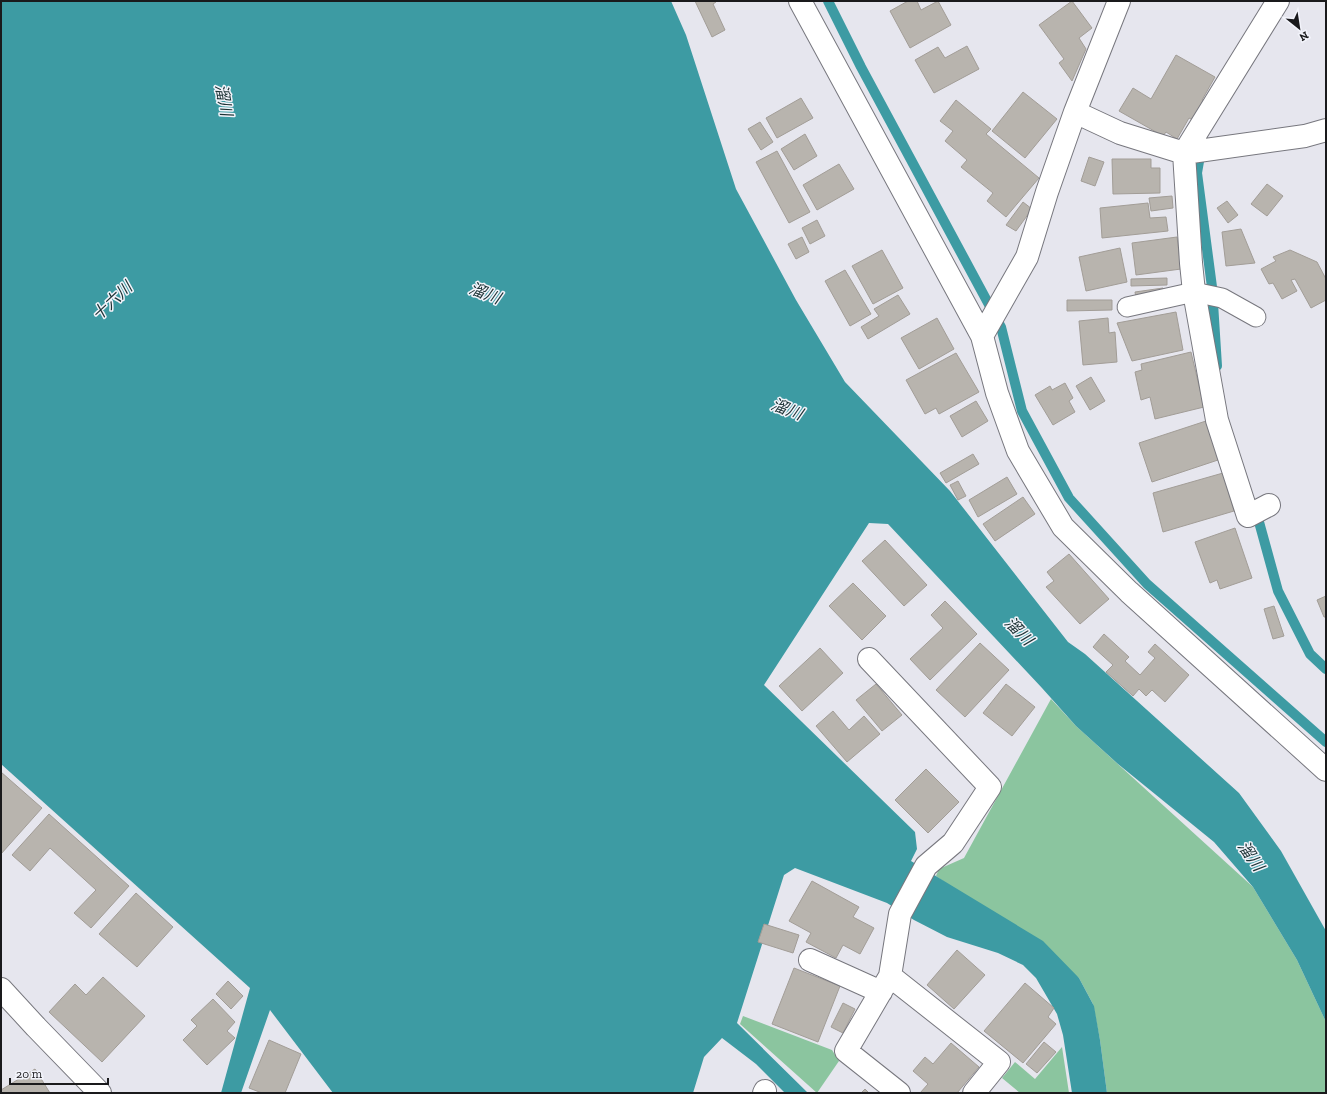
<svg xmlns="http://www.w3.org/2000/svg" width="1327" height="1094" viewBox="0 0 1327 1094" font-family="'Zilla Slab','Noto Sans JP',serif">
<rect width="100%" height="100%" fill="#e6e6ee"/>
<path fill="#8bc59f" d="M 1051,699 L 1076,726 L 1253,887 L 1297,960 L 1326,1022 L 1326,1093 L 1107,1093 L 1100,1040 L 1093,1004 L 1079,978 L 936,876 L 939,869 L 964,858 Z
M 743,1016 L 832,1050 L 839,1061 L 817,1093 L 740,1024 Z
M 1062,1047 L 1069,1093 L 1020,1093 L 1002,1078 L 1015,1062 L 1035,1079 Z"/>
<path fill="#3d9ba3" d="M 1,1 L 671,1 L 686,35 L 736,189 L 796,300 L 845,382 L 950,491 L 1068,642 L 1085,654 L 1239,793 L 1281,851 L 1326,931 L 1326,1022 L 1297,960 L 1253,887 L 1214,842 L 1118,764 L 1076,726 L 1042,688 L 888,524 L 869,523 L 764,685 L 915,832 L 917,849 L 911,861 L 1043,941 L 1079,978 L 1094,1006 L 1100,1040 L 1107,1093 L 1072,1093 L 1063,1035 L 1057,1014 L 1036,978 L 1023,965 L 998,953 L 947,937 L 914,920 L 887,903 L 795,868 L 784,875 L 737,1023 L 808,1093 L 785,1093 L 756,1064 L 722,1038 L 704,1057 L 693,1093 L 333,1093 L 270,1010 L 241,1093 L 221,1093 L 250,988 L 1,764 Z"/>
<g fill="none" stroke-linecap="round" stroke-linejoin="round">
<path stroke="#3d9ba3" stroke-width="10" d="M 828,1 L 861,67 L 1001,327 L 1022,411 L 1069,498 L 1147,584 L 1326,742
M 1201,150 L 1197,173 L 1212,287 L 1217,366
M 1256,511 L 1278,591 L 1310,654 L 1326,669"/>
</g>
<path fill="#b8b4ae" stroke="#a29d97" d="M 695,1 L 716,1 L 716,2 L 713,4 L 725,30 L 712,37 Z
M 908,1 L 917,1 L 921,10 L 938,1 L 951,25 L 910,48 L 890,11 Z
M 1072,1 L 1092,28 L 1079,38 L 1086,49 L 1072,81 L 1059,63 L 1064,59 L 1039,25 Z
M 967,46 L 979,69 L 934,93 L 915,60 L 938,47 L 945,58 Z
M 1176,55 L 1215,77 L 1202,100 L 1208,103 L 1197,122 L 1189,118 L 1177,139 L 1166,132 L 1163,136 L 1119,111 L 1133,88 L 1151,99 Z
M 1023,92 L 1057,119 L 1025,158 L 992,131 Z
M 801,98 L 813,118 L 777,138 L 766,118 Z
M 956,100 L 991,129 L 986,134 L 1039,178 L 1006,217 L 987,201 L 993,193 L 961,167 L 967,160 L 945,141 L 953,131 L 940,121 Z
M 760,122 L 773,142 L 761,150 L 748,129 Z
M 805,134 L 817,156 L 794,170 L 781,149 Z
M 777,151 L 810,212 L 789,223 L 756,162 Z
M 1089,157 L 1104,162 L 1095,186 L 1081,181 Z
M 1112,159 L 1151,159 L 1151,168 L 1160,168 L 1160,193 L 1113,194 Z
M 839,164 L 854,189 L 817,210 L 803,185 Z
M 1267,184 L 1283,196 L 1267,216 L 1251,204 Z
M 1172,196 L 1173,208 L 1151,211 L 1149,198 Z
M 1227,201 L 1238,215 L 1228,223 L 1217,208 Z
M 1023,202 L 1032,209 L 1016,231 L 1006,225 Z
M 1148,203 L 1150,218 L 1166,217 L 1168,231 L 1102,238 L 1100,208 Z
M 817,220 L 825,236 L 810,244 L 802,228 Z
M 1241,229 L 1255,263 L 1226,266 L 1222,232 Z
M 802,237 L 809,252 L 796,259 L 788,244 Z
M 1177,237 L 1181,269 L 1136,275 L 1132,243 Z
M 1120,248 L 1127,282 L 1086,291 L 1079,257 Z
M 882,250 L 903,288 L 873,304 L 852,266 Z
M 1290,250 L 1317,262 L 1326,279 L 1326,300 L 1311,308 L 1295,279 L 1291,280 L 1297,291 L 1282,299 L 1273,283 L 1269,284 L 1261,269 L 1276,261 L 1273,257 Z
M 845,270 L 871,314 L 850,326 L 825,281 Z
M 1167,278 L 1167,285 L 1131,286 L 1131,279 Z
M 1163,288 L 1165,294 L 1136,298 L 1135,292 Z
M 898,295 L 910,314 L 868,339 L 861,327 L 879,316 L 874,309 Z
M 1067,300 L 1112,300 L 1112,310 L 1067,311 Z
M 1176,312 L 1183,350 L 1132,361 L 1117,323 Z
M 937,318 L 954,349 L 919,369 L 901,338 Z
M 1108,318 L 1109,333 L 1115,332 L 1117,362 L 1083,365 L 1079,321 Z
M 1191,352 L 1204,407 L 1155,419 L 1150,397 L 1141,400 L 1135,372 L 1142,370 L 1141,364 Z
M 956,353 L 979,392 L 939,414 L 936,408 L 925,414 L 906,380 Z
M 1091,377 L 1105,401 L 1090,410 L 1076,386 Z
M 1065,383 L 1073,398 L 1069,401 L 1075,412 L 1053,425 L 1035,395 L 1050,386 L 1052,390 Z
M 976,401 L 988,421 L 962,437 L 950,416 Z
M 1209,420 L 1221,459 L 1152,482 L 1139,443 Z
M 973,454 L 979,464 L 946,483 L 940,473 Z
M 1223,473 L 1234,511 L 1163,532 L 1153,493 Z
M 1007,477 L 1017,494 L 978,517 L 969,500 Z
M 958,481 L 966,496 L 958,500 L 950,485 Z
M 1023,497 L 1035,514 L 995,541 L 983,524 Z
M 1235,528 L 1252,578 L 1220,589 L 1217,580 L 1210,583 L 1195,542 Z
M 885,540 L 927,585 L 904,606 L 862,561 Z
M 1069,554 L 1109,599 L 1080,624 L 1046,587 L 1054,581 L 1047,572 Z
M 853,583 L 886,616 L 862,640 L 829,606 Z
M 1326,596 L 1326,617 L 1324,617 L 1317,600 Z
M 945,601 L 977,634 L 930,680 L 910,659 L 943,628 L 931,615 Z
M 1274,606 L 1284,636 L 1273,639 L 1264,609 Z
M 1104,634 L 1129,657 L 1125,661 L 1140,675 L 1155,658 L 1148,652 L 1155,644 L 1189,675 L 1165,702 L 1152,690 L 1146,696 L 1139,689 L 1133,696 L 1106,672 L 1113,665 L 1093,647 Z
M 980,643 L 1009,670 L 965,717 L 936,690 Z
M 820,648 L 843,673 L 802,711 L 779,686 Z
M 876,684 L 902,715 L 882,731 L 856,700 Z
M 1006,684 L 1035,707 L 1012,736 L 983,713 Z
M 833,711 L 849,730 L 864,716 L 880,734 L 847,762 L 816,726 Z
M 926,769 L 959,802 L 928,833 L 895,800 Z
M 1,772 L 42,808 L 1,854 Z
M 49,814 L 129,886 L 91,928 L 74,913 L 96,890 L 50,848 L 30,871 L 12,855 Z
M 812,881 L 859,907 L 853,917 L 874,928 L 860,954 L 843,945 L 836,958 L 806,942 L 811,933 L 789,921 Z
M 136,893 L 173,927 L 137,967 L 99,934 Z
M 764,924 L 799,935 L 793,953 L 758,942 Z
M 957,950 L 985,975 L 954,1009 L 927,985 Z
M 794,968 L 840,986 L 818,1042 L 772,1024 Z
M 103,977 L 145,1016 L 102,1062 L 49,1012 L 75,984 L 86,995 Z
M 228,981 L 243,996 L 231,1009 L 216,994 Z
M 1025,983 L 1054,1008 L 1048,1017 L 1056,1024 L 1023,1063 L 984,1031 Z
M 213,999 L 235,1022 L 227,1031 L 235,1038 L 207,1065 L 183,1040 L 197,1026 L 191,1020 Z
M 843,1003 L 855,1009 L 843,1033 L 831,1027 Z
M 269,1040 L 301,1054 L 285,1093 L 262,1093 L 249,1088 Z
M 1044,1042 L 1056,1052 L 1037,1073 L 1026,1064 Z
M 951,1043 L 979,1067 L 957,1093 L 920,1093 L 928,1084 L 913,1071 L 925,1057 L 933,1064 Z
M 35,1069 L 50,1093 L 1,1093 L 1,1090 Z
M 865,1089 L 869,1093 L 861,1093 Z"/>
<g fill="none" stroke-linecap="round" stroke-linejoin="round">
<defs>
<path id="service" d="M 1127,307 L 1194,292 L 1222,298 L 1256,317"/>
<path id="minor" d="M 800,1 L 982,336 L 997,393 L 1018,451 L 1063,527 L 1129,592 L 1326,770
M 1075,112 L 1120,133 L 1184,153 L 1305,136 L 1326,130
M 982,336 L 1027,257 L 1047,192 L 1075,112 L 1119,1
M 1269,505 L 1248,516 L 1217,420 L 1194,292 L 1191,263 L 1184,153 L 1278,1
M 869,659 L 990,787 L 953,843 L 926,866 L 900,914 L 890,976 L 846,1051 L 899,1093
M 810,960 L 881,992
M 890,976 L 999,1062 L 974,1093
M 1,989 L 36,1027 L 100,1093
M 764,1093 L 765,1091"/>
</defs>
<use href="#service" stroke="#77777e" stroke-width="21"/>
<use href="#minor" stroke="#77777e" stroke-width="24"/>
<use href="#service" stroke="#fff" stroke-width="19"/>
<use href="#minor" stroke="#fff" stroke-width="22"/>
</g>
<g text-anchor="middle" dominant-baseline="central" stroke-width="3" stroke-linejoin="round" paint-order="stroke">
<g font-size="16" font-style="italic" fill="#1c3234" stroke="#f3f4fb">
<text transform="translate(224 100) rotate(79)">溜川</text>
<text transform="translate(485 293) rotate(21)">溜川</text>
<text transform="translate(112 301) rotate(-43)">十六川</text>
<text transform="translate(787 409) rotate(21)">溜川</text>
<text transform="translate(1019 631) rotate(45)">溜川</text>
<text transform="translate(1251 856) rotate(55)">溜川</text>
</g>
</g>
<rect width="1327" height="1094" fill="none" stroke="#1a1a1c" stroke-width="4"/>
<g transform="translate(1299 28) rotate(150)" stroke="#f3f4fb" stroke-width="3" paint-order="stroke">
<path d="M0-3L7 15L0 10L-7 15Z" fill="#1a1a1c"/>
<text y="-6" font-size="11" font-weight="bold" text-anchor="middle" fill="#1a1a1c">N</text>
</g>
<path d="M10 1078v6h98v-6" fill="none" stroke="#1a1a1c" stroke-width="2"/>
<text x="16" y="1078" font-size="12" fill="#1a1a1c" stroke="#f3f4fb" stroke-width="3" paint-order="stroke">20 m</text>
</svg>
